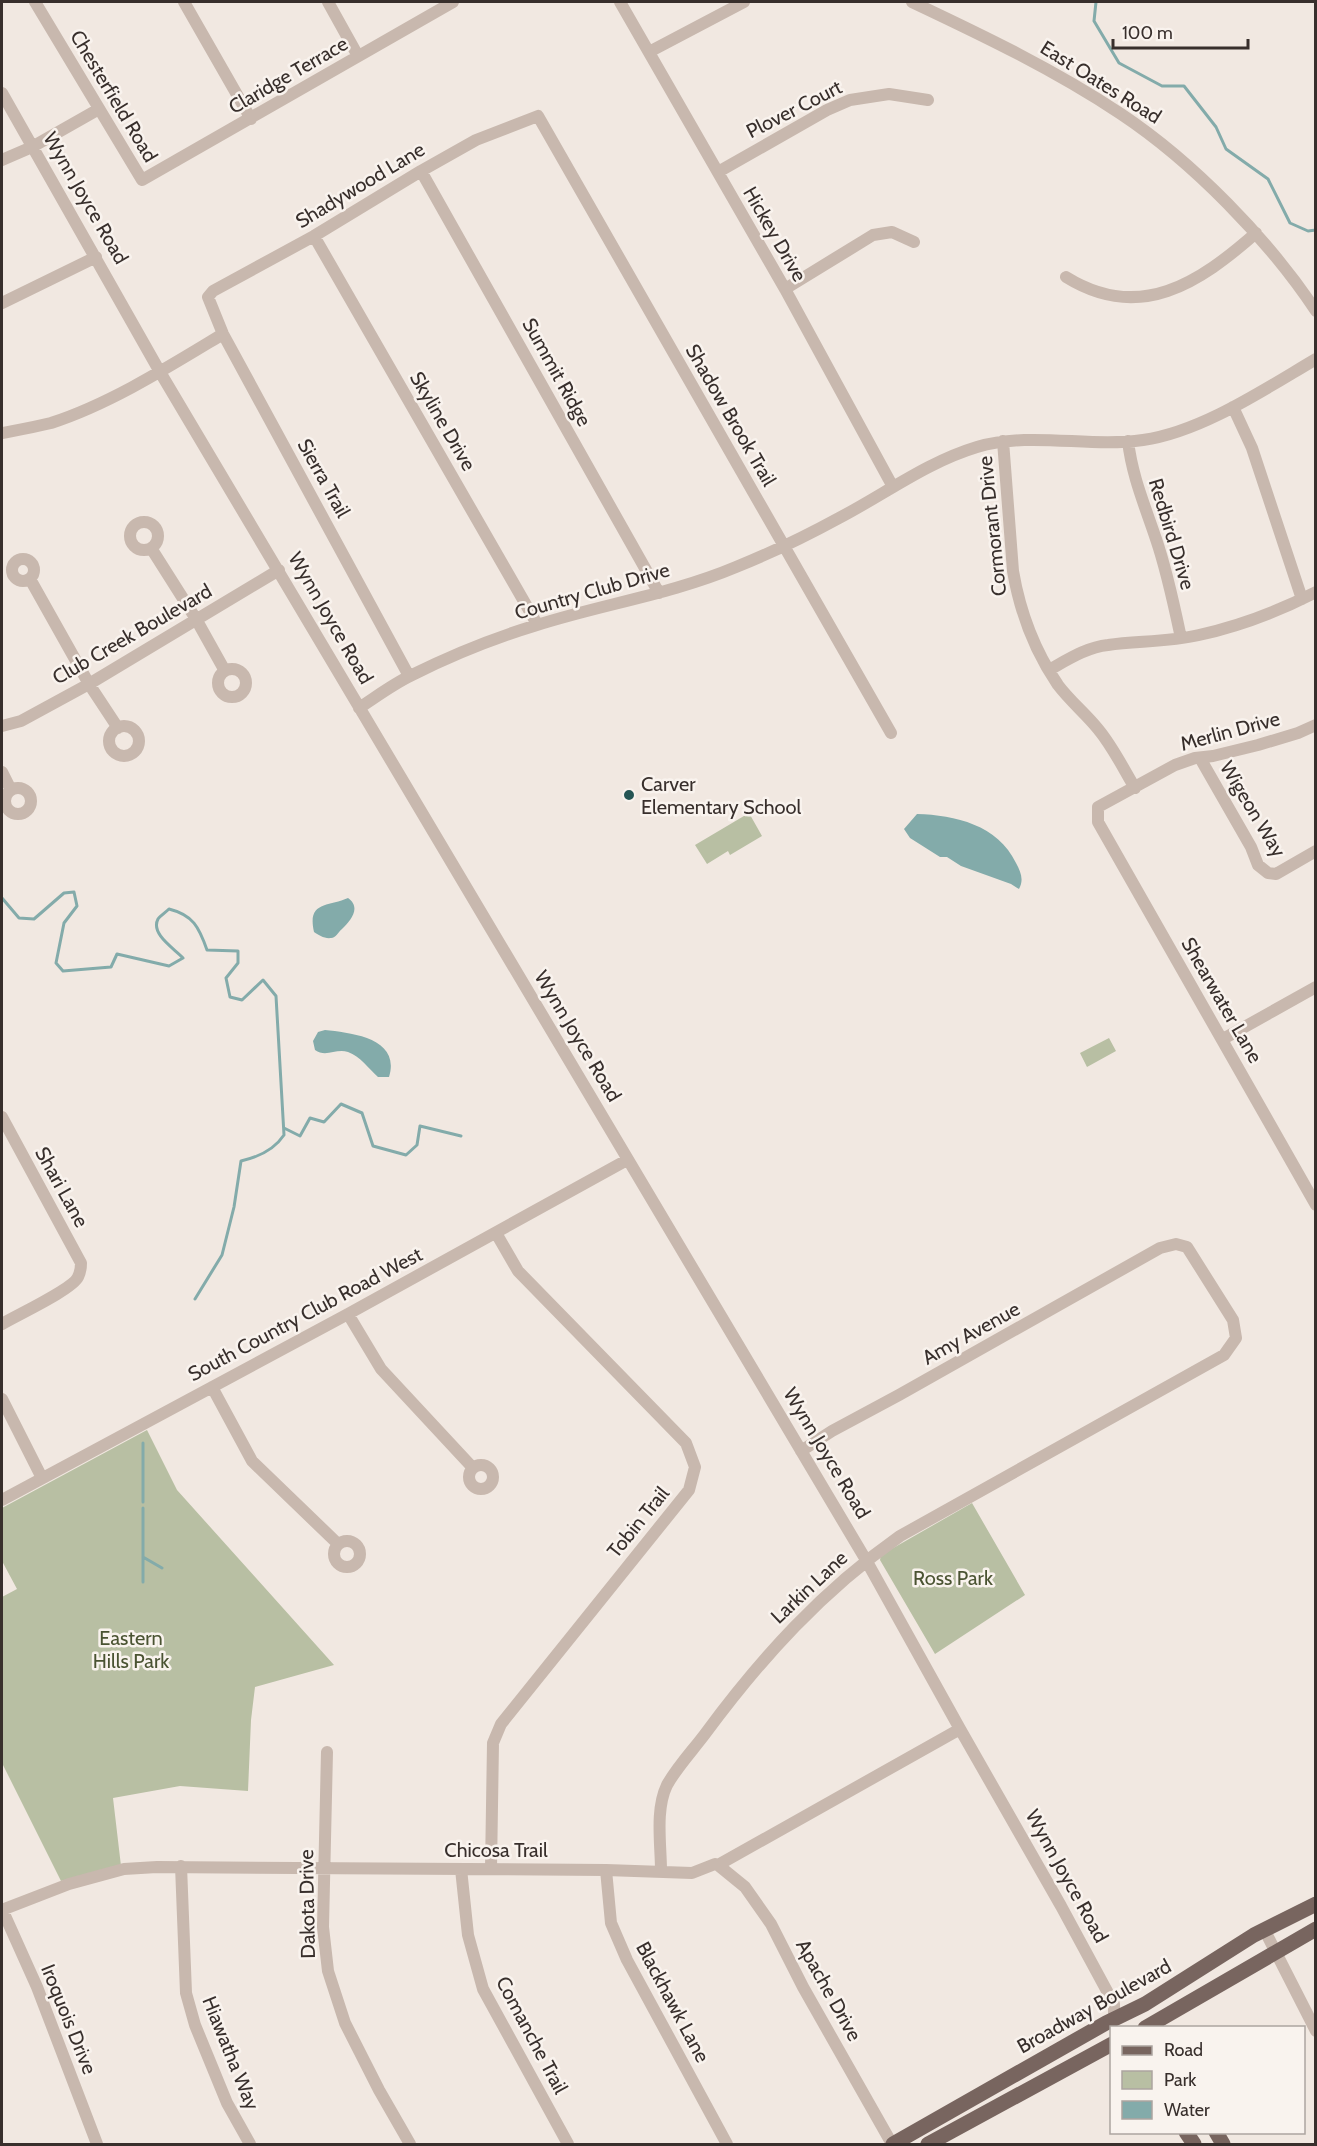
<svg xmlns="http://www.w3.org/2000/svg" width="1317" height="2146" viewBox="0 0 1317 2146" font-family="Cabin,sans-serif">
<rect width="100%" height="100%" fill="#f1e8e1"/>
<path fill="#b8bfa3" d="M 749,813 L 762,836 L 730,855 L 728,851 L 707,864 L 695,845 Z
M 1109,1038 L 1116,1051 L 1087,1067 L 1080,1053 Z
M 147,1430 L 177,1490 L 334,1665 L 255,1687 L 251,1720 L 248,1791 L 180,1786 L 113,1798 L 121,1866 L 61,1881 L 2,1763 L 2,1597 L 17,1589 L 2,1561 L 2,1508 Z
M 972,1503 L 1025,1595 L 935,1654 L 880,1560 L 881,1555 Z"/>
<path fill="#83abaa" d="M 917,814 C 955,815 998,825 1016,863 C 1021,872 1024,880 1019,889 L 1011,884 L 961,866 L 947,857 L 940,857 L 910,838 L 904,829 Z
M 348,898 C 362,908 350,921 342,929 C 338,932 336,938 331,938 C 325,939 318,935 314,932 C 307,901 328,907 348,898 Z
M 325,1030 C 352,1033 401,1038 389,1077 L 378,1077 C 369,1069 360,1056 348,1052 C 336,1048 326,1058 315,1050 L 313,1041 L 318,1032 Z"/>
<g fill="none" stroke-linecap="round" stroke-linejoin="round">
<path stroke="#83abaa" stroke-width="3" d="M 1096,2 L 1094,21 L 1119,63 L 1162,86 L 1184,86 L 1216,127 L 1226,149 L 1268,179 L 1290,223 L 1308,231 L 1316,230
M 2,898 L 19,918 L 34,919 L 64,893 L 74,892 L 77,906 L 64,923 L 56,963 L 63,971 L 111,967 L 117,954 L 169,966 L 183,958 C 175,949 150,934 158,919 C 160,916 166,912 169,909 C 193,915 199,927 207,950 L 238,951 L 238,963 L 226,978 L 230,997 L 242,1000 L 263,980 L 276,996 L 284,1135 C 274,1150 259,1157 241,1161 L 234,1207 L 222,1255 L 195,1299
M 284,1128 L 300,1136 L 310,1118 L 324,1122 L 341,1104 L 362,1113 L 373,1146 L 406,1155 L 417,1145 L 420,1126 L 461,1136
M 143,1502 L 143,1443
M 143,1508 L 143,1582
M 143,1557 L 162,1568"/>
<path stroke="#c8b8ae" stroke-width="12" d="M 35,2 L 142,180 L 453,2
M 184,2 L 251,119
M 328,2 L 358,56
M 620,2 L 785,289 L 893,487
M 912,2 C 984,36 1055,70 1121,114 C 1193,162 1268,239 1316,311
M 649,52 L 744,2
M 2,93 L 160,372 L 866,1560 L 960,1729 L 1061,1906 L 1114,2004 L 1114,2018
M 2,160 L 32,147 L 99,109
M 421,171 L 659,593
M 718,172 L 827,110 L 850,100 L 889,94 L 928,100
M 314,236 L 537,624
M 1066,277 C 1140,323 1199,283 1256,233
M 785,289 L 873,235 L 892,232 L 914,242
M 2,303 L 96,257
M 1233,407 L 1252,448 L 1302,599
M 2,433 C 18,430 35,427 51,423 C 110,404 170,366 223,334
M 1003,441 L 1013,571 C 1020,612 1034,650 1058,685 C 1070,701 1086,714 1098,729 C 1113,747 1123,768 1135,788
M 1128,441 C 1132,476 1145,506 1156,539 C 1167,571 1174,605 1181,638
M130 536a14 14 0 1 1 28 0a14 14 0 1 1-28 0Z
M 151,548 L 196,619 L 225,671
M12 570a11 11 0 1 1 22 0a11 11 0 1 1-22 0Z
M 30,579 L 89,684 L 118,728
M218 683a14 14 0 1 1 28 0a14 14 0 1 1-28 0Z
M 1049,670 C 1067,660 1087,647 1108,645 C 1138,641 1169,642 1199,635 C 1240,626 1279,611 1316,592
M 409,676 L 223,334 L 208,297 L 213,291 L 314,236 L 421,171 L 476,140 L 538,116 L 891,733
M 359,708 C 376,697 393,684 412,675 C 452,655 494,638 537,625 C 603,604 672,594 736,567 C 771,553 806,536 839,518 C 885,494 927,462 977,447 C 1032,431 1088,448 1143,440 C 1201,432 1265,389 1316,359
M 1316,725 L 1298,733 L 1258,745 L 1213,756 L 1195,758 L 1175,765 L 1098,807 L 1098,822 L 1316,1205
M 2,726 L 21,721 L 89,684 L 279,570
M109 741a15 15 0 1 1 30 0a15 15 0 1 1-30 0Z
M 1200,758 L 1251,847 L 1258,865 L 1268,873 L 1276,874 L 1316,851
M 2,772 L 11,790
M5 801a13 13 0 1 1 26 0a13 13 0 1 1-26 0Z
M 1223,1039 L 1316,987
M 2,1117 L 81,1263 C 81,1267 80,1273 78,1277 C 73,1289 17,1315 2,1324
M 348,1314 L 381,1369 L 473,1468
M 212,1387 L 252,1461 L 338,1544
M 2,1399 L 42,1478
M469 1477a12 12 0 1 1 24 0a12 12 0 1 1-24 0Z
M 2,1500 L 348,1314 L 627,1160
M334 1554a13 13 0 1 1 26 0a13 13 0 1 1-26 0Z
M 327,1752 L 323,1927 L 328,1971 L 345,2023 L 379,2090 L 410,2144
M 718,1865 L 745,1887 L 771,1924 L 803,1987 L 892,2144
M 181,1866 L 186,1993 L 195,2025 L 227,2103 L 250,2144
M 461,1869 L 468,1935 L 483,1989 L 568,2144
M 491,1869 L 493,1743 L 501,1724 L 689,1490 L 695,1467 L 686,1443 L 518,1271 L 496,1233
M 606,1870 L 611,1923 L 627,1960 L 727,2144
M 661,1871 C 661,1844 655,1810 667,1785 C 677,1767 693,1750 705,1734 C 762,1657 822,1591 900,1536 L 1224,1355 L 1236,1338 L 1233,1320 L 1187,1247 L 1176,1244 L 1160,1248 L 899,1395 L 832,1431 L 801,1451
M 2,1909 L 37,1987 L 97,2144
M 2,1910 L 69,1884 L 124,1869 L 157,1867 L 606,1870 L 692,1873 L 715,1864 L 718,1865 L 960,1729
M 1265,1931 L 1316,2031"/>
<path stroke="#78655f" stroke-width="15" d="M 1145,2028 L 1316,1929
M 1186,2132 L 1194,2144
M 1216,2132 L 1223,2144
M 893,2144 L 1106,2023 L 1145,2004 L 1254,1935 L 1316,1904
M 928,2144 L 1112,2044"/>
</g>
<circle fill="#255554" stroke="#f9f3ee" stroke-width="2" cx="629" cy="795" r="6"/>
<g text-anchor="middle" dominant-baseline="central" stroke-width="5" stroke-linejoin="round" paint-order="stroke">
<g font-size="20" fill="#382f2c" stroke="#f9f3ee">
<text transform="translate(288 75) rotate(-30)">Claridge Terrace</text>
<text transform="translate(1101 82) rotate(32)">East Oates Road</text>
<text transform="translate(114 96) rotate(59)">Chesterfield Road</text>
<text transform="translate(794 109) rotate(-27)">Plover Court</text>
<text transform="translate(360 185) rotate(-31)">Shadywood Lane</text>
<text transform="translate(86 198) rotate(60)">Wynn Joyce Road</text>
<text transform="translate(775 234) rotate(60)">Hickey Drive</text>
<text transform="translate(557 372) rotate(61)">Summit Ridge</text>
<text transform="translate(731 415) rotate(60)">Shadow Brook Trail</text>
<text transform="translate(443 421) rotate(60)">Skyline Drive</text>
<text transform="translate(324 478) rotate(61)">Sierra Trail</text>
<text transform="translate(992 526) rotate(-96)">Cormorant Drive</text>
<text transform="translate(1172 534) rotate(73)">Redbird Drive</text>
<text transform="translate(592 591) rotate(-16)">Country Club Drive</text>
<text transform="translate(331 618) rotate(60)">Wynn Joyce Road</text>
<text transform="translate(132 634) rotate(-30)">Club Creek Boulevard</text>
<text transform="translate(1230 731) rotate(-15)">Merlin Drive</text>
<text transform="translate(1253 809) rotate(59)">Wigeon Way</text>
<text transform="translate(1222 1000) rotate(60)">Shearwater Lane</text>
<text transform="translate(578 1036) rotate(59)">Wynn Joyce Road</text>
<text transform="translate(62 1187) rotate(61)">Shari Lane</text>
<text transform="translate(305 1314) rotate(-28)">South Country Club Road West</text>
<text transform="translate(971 1333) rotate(-29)">Amy Avenue</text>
<text transform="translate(827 1453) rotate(59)">Wynn Joyce Road</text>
<text transform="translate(638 1522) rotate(-51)">Tobin Trail</text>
<text transform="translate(809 1587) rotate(-43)">Larkin Lane</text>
<text x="496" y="1850">Chicosa Trail</text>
<text transform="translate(1067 1876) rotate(61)">Wynn Joyce Road</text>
<text transform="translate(307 1904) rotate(-91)">Dakota Drive</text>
<text transform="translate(829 1990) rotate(61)">Apache Drive</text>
<text transform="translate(673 2002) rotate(62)">Blackhawk Lane</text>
<text transform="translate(1094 2006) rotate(-29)">Broadway Boulevard</text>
<text transform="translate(69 2019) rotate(68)">Iroquois Drive</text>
<text transform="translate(532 2035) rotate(62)">Comanche Trail</text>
<text transform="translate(231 2053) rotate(68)">Hiawatha Way</text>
</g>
<g font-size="20" fill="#382f2c" stroke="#f9f3ee" text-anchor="start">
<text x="641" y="784">Carver<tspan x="641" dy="23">Elementary School</tspan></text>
</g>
<g font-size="20" fill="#4a5332" stroke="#f9f3ee">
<text x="953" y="1578">Ross Park</text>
<text x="131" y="1638">Eastern<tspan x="131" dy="23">Hills Park</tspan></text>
</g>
</g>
<rect width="1317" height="2146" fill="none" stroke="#382f2c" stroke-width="6"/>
<rect x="1110" y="2026" width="195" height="108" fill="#f9f3ee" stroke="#aca5a0" stroke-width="1.5"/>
<rect x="1122" y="2046" width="30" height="9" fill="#78655f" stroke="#aca5a0" stroke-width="1.5"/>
<text x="1164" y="2056" font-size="18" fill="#382f2c">Road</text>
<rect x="1122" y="2071" width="30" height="18" fill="#b8bfa3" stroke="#aca5a0" stroke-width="1.5"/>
<text x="1164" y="2086" font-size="18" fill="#382f2c">Park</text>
<rect x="1122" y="2101" width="30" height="18" fill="#83abaa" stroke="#aca5a0" stroke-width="1.5"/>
<text x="1164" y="2116" font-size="18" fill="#382f2c">Water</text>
<path d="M1113 39v9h135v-9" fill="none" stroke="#382f2c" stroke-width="3"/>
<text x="1122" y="39" font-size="18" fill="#382f2c" stroke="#f9f3ee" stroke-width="4.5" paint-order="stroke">100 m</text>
</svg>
